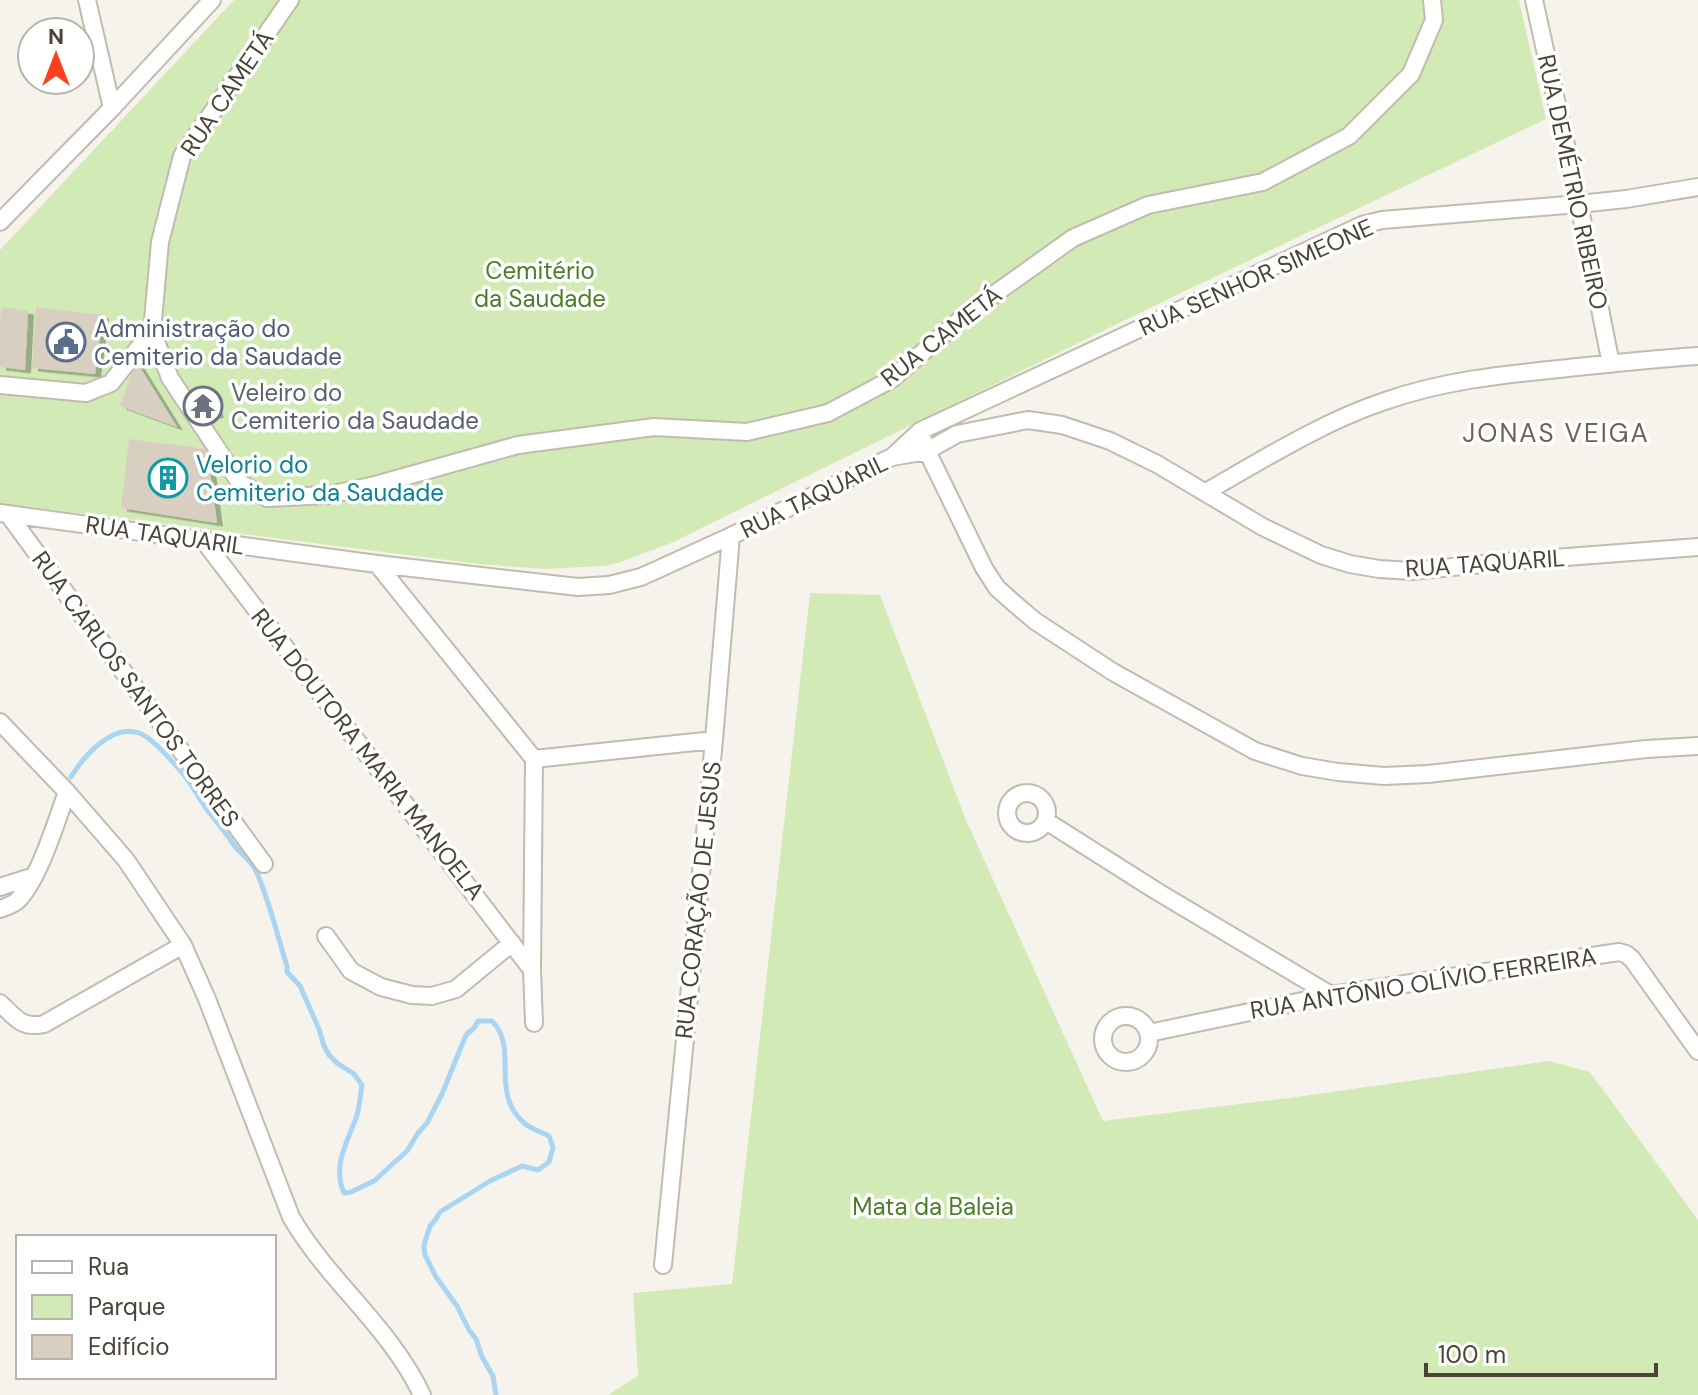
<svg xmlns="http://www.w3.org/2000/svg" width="1698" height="1395" viewBox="0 0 1698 1395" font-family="'DM Sans',sans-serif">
<defs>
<filter id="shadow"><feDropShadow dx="6" dy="3.5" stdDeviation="0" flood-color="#0004"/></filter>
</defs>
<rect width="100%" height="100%" fill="#f6f3ec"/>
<path fill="#d2eab5" d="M 234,0 L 1519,0 L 1546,119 L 1160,303 L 671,543 L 618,563 L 604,566 L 544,569 L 478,564 L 0,503 L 0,250 Z
M 810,593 L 880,595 L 966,820 L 1103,1121 L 1289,1098 L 1549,1061 L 1590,1072 L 1698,1220 L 1698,1395 L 608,1395 L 638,1376 L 633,1293 L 732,1284 Z"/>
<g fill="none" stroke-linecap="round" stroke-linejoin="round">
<path stroke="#a9d4f2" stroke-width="5" d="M 71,777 C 83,757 112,723 139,733 C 153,738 174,763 184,775 C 193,786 199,799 208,811 C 217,822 226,833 234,845 C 241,855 251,859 257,873 C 270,903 277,935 287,966 L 287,972 L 300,986 L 319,1029 L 324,1046 L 329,1055 L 337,1063 L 354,1074 L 362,1085 C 360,1096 360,1107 356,1118 C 347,1143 332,1166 344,1193 L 351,1192 L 374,1181 L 407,1151 L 418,1133 L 427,1123 L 442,1094 L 466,1035 L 474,1028 L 478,1021 L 492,1021 C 519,1048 490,1090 522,1121 C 528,1128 541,1132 549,1136 L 553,1147 L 549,1162 L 538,1170 L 522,1166 L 490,1181 L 440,1212 L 436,1219 L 430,1226 L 424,1245 L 425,1255 L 436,1277 L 457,1306 L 469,1330 L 476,1339 L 482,1357 L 493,1376 L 496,1395"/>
</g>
<path fill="#d8cfc1" filter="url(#shadow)" d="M 2,307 L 28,311 L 25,370 L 0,367 L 0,318 Z
M 36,307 L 103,315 L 95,374 L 32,368 Z
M 136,361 L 177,427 L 120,406 Z
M 210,393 L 218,414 L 200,419 L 185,397 Z
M 129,439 L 207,449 L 217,523 L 121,508 Z"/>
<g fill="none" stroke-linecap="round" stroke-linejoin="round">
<defs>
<path id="minor" d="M 87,0 L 112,108
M 290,0 L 182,156 L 160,242 L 152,331 L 170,378 L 240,483 L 267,498 L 328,495 L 375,485 L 518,445 L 654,427 L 747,432 L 828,413 L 892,379 L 968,313 L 1073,238 L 1148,205 L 1263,182 L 1349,136 L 1411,74 L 1434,20 L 1432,0
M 1534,0 L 1579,204 L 1611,364
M 0,222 L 112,108 L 212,0
M 0,385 L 86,393 L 111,383 L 152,331
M 920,431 L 927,451 L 984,568 L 997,588 L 1015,604 L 1035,621 L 1113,672 L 1255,751 L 1302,766 L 1338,772 L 1384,776 L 1428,774 L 1646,749 L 1698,746
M 892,457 L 920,431 L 1362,225 L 1382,220 L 1579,204 L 1626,199 L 1698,187
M 1206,492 C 1264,459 1322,422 1385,401 C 1442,381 1499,375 1559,369 C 1605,364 1651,359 1698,356
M 0,513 L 377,564 L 578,587 L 609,585 L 641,577 L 731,536 L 892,457 L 927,451 L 957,434 L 1028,420 L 1062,425 L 1110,441 L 1157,464 L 1263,527 L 1321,555 L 1350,564 L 1379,569 L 1412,571 L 1513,561 L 1698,547
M 8,514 L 264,864
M 203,540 L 532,970
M 377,564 L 534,759 L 532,970 L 534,1023
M 0,722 L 67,792 L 126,860 L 183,945 L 207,999 L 291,1217 C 328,1281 391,1328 422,1395
M 534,759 L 714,740
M1007 813a20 20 0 1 1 40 0a20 20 0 1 1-40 0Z
M 1046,821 L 1158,892 L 1331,995
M 0,887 L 34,876
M 0,909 C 6,907 12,905 17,901 C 39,880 56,822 67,792
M 326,936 L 351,971 L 381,987 L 412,995 L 432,996 L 456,989 L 512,943
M 0,1003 C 15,1017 21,1029 44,1024 L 183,945
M1103 1039a23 23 0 1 1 46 0a23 23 0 1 1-46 0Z
M 1149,1033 L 1331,995 L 1619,952 L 1626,954 L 1632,959 L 1698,1051
M 663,1265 L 714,740 L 731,536"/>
</defs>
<use href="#minor" stroke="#c2bbae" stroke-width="20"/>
<use href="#minor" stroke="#fff" stroke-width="16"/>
</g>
<defs>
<symbol id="civic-ring" viewBox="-11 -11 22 22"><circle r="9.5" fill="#fff" stroke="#5c6f8a" stroke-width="1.5"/><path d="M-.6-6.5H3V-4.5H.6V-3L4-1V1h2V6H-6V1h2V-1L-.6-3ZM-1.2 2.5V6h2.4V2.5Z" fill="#5c6f8a"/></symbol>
<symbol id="temple-ring" viewBox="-11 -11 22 22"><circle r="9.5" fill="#fff" stroke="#6b7280" stroke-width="1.5"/><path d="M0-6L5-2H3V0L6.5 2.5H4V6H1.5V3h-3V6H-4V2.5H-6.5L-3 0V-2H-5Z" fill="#6b7280"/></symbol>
<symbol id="building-ring" viewBox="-11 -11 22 22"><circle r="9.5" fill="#fff" stroke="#0f9aa8" stroke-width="1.5"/><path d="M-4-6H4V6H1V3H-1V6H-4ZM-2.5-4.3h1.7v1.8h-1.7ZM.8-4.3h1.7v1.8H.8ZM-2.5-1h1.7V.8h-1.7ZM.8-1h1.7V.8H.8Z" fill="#0f9aa8"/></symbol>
</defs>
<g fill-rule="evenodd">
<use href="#civic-ring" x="44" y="320" width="44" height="44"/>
<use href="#temple-ring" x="181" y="384" width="44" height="44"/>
<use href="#building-ring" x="146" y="456" width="44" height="44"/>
</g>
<g text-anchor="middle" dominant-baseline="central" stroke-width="7" stroke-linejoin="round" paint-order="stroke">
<g font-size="24" fill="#4b4439" stroke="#fff">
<text transform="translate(227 93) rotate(-56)">RUA CAMETÁ</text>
<text transform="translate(1573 182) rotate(78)">RUA DEMÉTRIO RIBEIRO</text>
<text transform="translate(1256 277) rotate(-24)">RUA SENHOR SIMEONE</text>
<text transform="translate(941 336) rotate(-38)">RUA CAMETÁ</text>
<text transform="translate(814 496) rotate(-26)">RUA TAQUARIL</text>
<text transform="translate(165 535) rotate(8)">RUA TAQUARIL</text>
<text transform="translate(1485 563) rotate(-4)">RUA TAQUARIL</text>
<text transform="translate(136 689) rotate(54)">RUA CARLOS SANTOS TORRES</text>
<text transform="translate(368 754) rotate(52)">RUA DOUTORA MARIA MANOELA</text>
<text transform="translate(698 900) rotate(-84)">RUA CORAÇÃO DE JESUS</text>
<text transform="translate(1423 983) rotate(-9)">RUA ANTÔNIO OLÍVIO FERREIRA</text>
</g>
<g font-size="24" fill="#4a7f2a" stroke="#fff">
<text x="540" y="270">Cemitério<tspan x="540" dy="28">da Saudade</tspan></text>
<text x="933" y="1206">Mata da Baleia</text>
</g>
<g font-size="24" fill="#4e5e75" stroke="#fff" text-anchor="start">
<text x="94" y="328">Administração do<tspan x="94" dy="28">Cemiterio da Saudade</tspan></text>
</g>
<g font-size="24" fill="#5b616d" stroke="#fff" text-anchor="start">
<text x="231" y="392">Veleiro do<tspan x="231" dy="28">Cemiterio da Saudade</tspan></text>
</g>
<g font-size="24" fill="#0d838f" stroke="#fff" text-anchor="start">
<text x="196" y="464">Velorio do<tspan x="196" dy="28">Cemiterio da Saudade</tspan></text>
</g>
<g font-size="26" letter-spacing="2" fill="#6e6250" stroke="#fff">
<text x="1556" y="433">JONAS VEIGA</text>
</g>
</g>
<rect x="16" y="1235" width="260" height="144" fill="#ffffff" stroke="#b7b4b0" stroke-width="2"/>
<rect x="32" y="1261" width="40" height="12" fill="#ffffff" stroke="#b7b4b0" stroke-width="2"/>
<text x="88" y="1275" font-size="24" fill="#4b4439">Rua</text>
<rect x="32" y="1295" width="40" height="24" fill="#d2eab5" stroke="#b7b4b0" stroke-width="2"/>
<text x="88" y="1315" font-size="24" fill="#4b4439">Parque</text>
<rect x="32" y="1335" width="40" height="24" fill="#d8cfc1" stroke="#b7b4b0" stroke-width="2"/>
<text x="88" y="1355" font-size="24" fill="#4b4439">Edifício</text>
<g transform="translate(56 56)"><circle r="38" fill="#ffffff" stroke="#b7b4b0" stroke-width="2"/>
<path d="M0-6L14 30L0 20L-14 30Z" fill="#fc3f1d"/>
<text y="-12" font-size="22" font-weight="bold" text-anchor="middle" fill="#4b4439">N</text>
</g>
<path d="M1426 1363v12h230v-12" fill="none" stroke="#4b4439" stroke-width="4"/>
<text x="1438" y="1363" font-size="24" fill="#4b4439" stroke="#ffffff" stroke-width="6" paint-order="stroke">100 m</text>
</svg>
